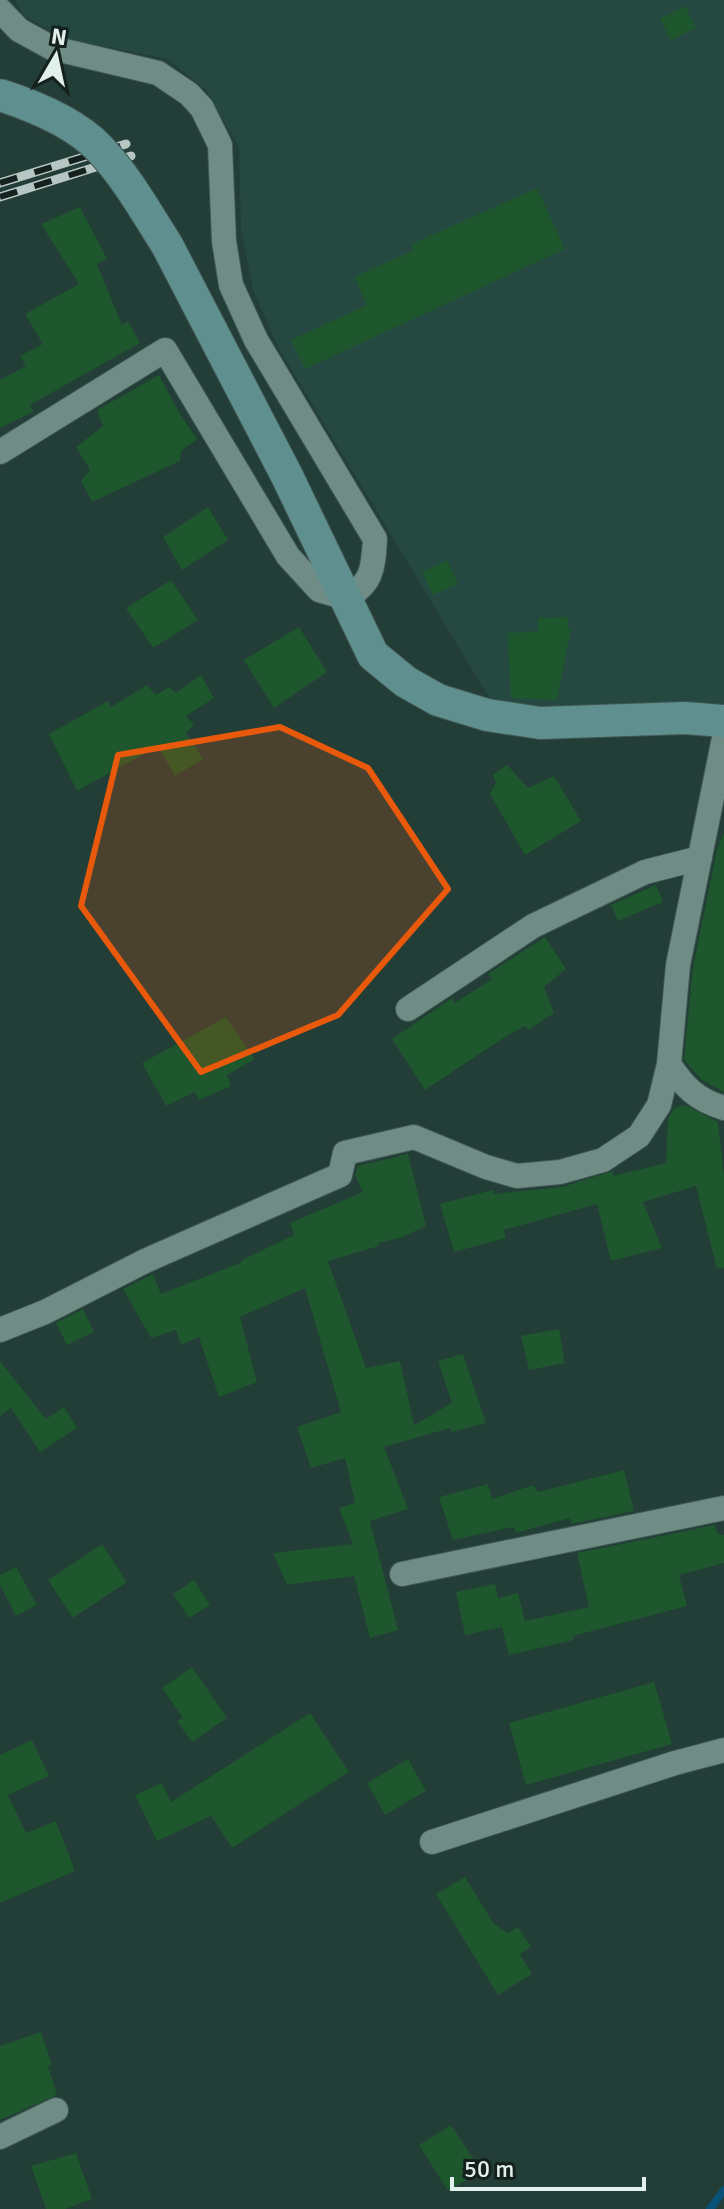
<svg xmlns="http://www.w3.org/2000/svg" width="724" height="2209" viewBox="0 0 724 2209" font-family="Signika,sans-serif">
<rect width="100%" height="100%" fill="#233d37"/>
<path fill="#254841" d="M 15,0 L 724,0 L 724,711 L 545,712 L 493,704 L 279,349 L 253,290 L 241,232 L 239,147 L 206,90 L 168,59 L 66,39 L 24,16 Z"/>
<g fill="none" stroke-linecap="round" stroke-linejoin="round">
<path stroke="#095177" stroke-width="8" d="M 710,2209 L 724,2190"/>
</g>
<path fill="#1e572e" d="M 685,6 L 696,28 L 671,40 L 660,19 Z
M 537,188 L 565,249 L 305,369 L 291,340 L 367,305 L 354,277 L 414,250 L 412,244 Z
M 80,207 L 107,259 L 97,264 L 122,325 L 128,321 L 140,343 L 30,405 L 33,412 L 0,428 L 0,380 L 26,366 L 20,356 L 43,344 L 25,314 L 79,284 L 41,224 Z
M 159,375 L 180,414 L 197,439 L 181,451 L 180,461 L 92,502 L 81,481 L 90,470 L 76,447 L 103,426 L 97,410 Z
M 208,507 L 228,540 L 182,570 L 163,537 Z
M 447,560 L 458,584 L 433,595 L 422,572 Z
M 171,580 L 198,620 L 153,648 L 126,608 Z
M 568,617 L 568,629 L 571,629 L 557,700 L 511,698 L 507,633 L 538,631 L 538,618 Z
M 299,627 L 327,672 L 274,708 L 244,660 Z
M 201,675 L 214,698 L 186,716 L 194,725 L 186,733 L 203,759 L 175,776 L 158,746 L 77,791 L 49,734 L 108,701 L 111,707 L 147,685 L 156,695 L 169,687 L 176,693 Z
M 507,765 L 528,788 L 554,776 L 581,821 L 525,855 L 490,794 L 496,783 L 493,775 Z
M 724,833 L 724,1092 L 702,1080 L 684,1060 L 693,967 L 717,850 Z
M 656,885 L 663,902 L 618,921 L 611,905 Z
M 545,937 L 566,969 L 544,987 L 554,1013 L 528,1030 L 525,1026 L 505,1037 L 425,1090 L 392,1039 L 452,998 L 455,1003 L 492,979 L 488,974 Z
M 226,1017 L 255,1059 L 227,1075 L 231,1086 L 199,1100 L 195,1092 L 166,1106 L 142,1063 Z
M 685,1105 L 718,1122 L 724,1175 L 724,1268 L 717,1269 L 696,1186 L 643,1202 L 662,1248 L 611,1261 L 597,1204 L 504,1230 L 506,1238 L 454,1252 L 440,1204 L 493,1190 L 494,1194 L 562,1187 L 613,1171 L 613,1176 L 666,1163 L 668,1119 L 674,1108 Z
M 408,1154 L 426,1226 L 400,1238 L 378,1243 L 379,1246 L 328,1261 L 366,1368 L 400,1361 L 414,1425 L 452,1403 L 438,1361 L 463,1354 L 486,1423 L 452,1432 L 450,1428 L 384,1447 L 408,1509 L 370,1521 L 398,1630 L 370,1638 L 354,1576 L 287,1585 L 273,1553 L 353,1544 L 339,1508 L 355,1503 L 345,1458 L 311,1468 L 297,1427 L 341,1412 L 305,1288 L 240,1317 L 257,1382 L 219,1397 L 199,1337 L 181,1345 L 176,1330 L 151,1338 L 123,1289 L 153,1274 L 161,1294 L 242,1262 L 242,1260 L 294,1235 L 290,1223 L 363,1192 L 355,1175 L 358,1166 Z
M 83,1309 L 94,1332 L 67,1345 L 56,1323 Z
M 559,1329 L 565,1363 L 529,1370 L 521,1336 Z
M 0,1361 L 46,1419 L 64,1407 L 77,1428 L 40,1452 L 11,1408 L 0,1416 Z
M 624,1470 L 634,1511 L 571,1524 L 570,1518 L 516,1533 L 514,1527 L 453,1540 L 439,1497 L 488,1484 L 492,1499 L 533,1485 L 538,1492 Z
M 715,1525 L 717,1533 L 724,1535 L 724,1563 L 679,1575 L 687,1606 L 573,1636 L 574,1640 L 509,1655 L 502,1627 L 465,1635 L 456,1592 L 495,1584 L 498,1598 L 518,1593 L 525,1621 L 589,1607 L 577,1553 Z
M 102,1544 L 127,1582 L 73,1618 L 48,1580 Z
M 16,1567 L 37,1605 L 16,1616 L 0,1585 L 0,1575 Z
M 194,1580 L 210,1605 L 189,1618 L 173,1594 Z
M 192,1667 L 227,1718 L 192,1742 L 177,1721 L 183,1718 L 162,1688 Z
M 654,1682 L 672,1744 L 526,1785 L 509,1723 Z
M 310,1713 L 349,1772 L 232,1848 L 211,1816 L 157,1841 L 135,1795 L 162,1783 L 171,1802 Z
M 32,1740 L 49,1776 L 8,1795 L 26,1833 L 56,1821 L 75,1871 L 0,1903 L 0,1755 Z
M 408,1759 L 426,1791 L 385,1815 L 367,1783 Z
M 465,1877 L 494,1924 L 508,1933 L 518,1927 L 531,1947 L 520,1954 L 532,1974 L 498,1995 L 436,1894 Z
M 41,2032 L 52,2065 L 48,2066 L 57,2095 L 0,2120 L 0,2046 Z
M 451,2125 L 481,2171 L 448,2191 L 419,2145 Z
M 76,2153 L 92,2199 L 65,2209 L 46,2209 L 31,2166 Z"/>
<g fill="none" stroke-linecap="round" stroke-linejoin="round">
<defs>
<path id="street" d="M 0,10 L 19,30 L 52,48 L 158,73 L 189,94 L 202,108 L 220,145 L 224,241 L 231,285 L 256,340 L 375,539 C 373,568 373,583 346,598 L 319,590 L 288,556 L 165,350 L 0,452
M 408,1009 L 533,926 L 645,872 L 700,858
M 669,1064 C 684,1087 697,1100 724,1108
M 0,1330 L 45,1312 L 145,1261 L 340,1175 L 345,1153 L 414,1137 L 486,1167 L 517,1176 L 560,1172 L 603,1160 L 639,1136 L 659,1105 L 669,1064 L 678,965 L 724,738
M 402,1574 L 724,1508
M 432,1842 L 675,1763 L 724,1750
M 0,2137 L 56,2110"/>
<path id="secondary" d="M 167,245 L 287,476 L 373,655 L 406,682 L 438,700 L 487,715 L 540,723 L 685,718 L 724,721"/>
</defs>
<use href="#street" stroke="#415854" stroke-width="26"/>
<use href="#secondary" stroke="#415854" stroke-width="34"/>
<use href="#street" stroke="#6f8c85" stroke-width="24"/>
<use href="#secondary" stroke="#5f908f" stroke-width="32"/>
<defs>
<path id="rail" d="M 0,183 L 126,144
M 0,197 L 131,156"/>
</defs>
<use href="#rail" stroke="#b6c7c3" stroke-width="9"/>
<use href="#rail" stroke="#15211e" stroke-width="6" stroke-dasharray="18" stroke-linecap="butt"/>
<defs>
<path id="secondary-bridge" d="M 0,95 C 34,106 74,122 99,148 C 126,176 146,212 167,245"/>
</defs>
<use href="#secondary-bridge" stroke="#415854" stroke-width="34" stroke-linecap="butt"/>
<use href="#secondary-bridge" stroke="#5f908f" stroke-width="32"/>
</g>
<path fill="#e8590c" fill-opacity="0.2" stroke="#e8590c" stroke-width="6" stroke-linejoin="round" d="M 280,727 L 368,768 L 448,889 L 338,1015 L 201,1072 L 81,906 L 118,755 Z"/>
<g transform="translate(56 56) rotate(9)" stroke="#15211e" stroke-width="6" paint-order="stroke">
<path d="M0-6L14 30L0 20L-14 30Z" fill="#e1f0ec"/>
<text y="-12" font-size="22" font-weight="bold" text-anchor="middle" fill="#e1f0ec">N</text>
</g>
<path d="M452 2177v12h192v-12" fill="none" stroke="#e1f0ec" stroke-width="4"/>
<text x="464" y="2177" font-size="24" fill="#e1f0ec" stroke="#15211e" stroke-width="6" paint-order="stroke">50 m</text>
</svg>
